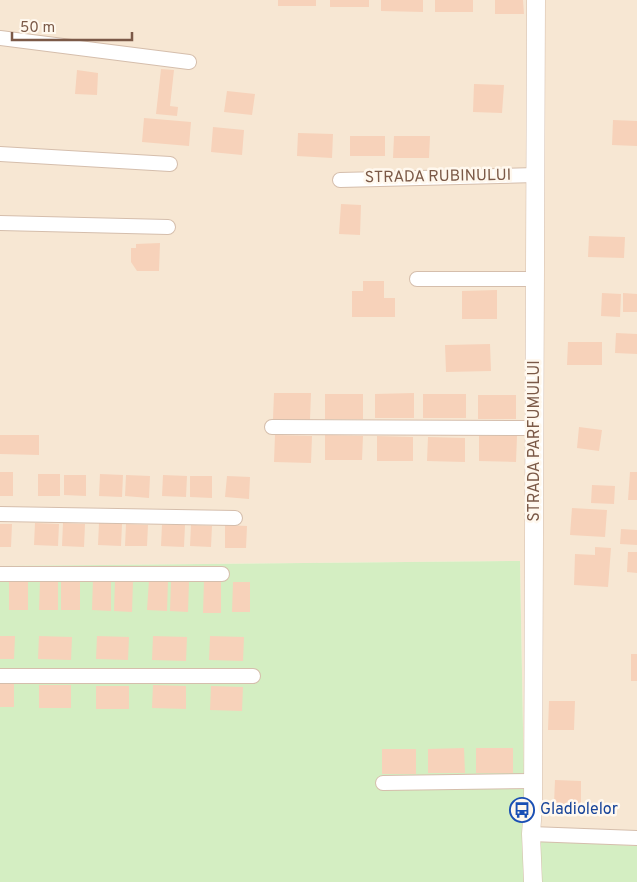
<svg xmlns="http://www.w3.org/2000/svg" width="637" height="882" viewBox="0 0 637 882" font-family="Overpass,sans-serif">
<rect width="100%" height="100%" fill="#fff5e5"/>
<path fill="#f7e7d3" d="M 0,0 L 637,0 L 637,847 L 525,840 L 520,561 L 0,566 Z"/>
<path fill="#d4eec2" d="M 520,561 L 525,840 L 637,846 L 637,882 L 0,882 L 0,566 Z"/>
<path fill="#f7d2ba" d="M 278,0 L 316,0 L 316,6 L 278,6 Z
M 330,0 L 369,0 L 369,7 L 330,7 Z
M 381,0 L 423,0 L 423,12 L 381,11 Z
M 435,0 L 473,0 L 473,12 L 435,12 Z
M 495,0 L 523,0 L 524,14 L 495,14 Z
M 161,69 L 174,70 L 170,106 L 178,107 L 177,116 L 156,114 Z
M 77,70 L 98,73 L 97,95 L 75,94 Z
M 474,84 L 504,85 L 502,113 L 473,112 Z
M 227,91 L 255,94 L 252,115 L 224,112 Z
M 144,118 L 191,122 L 189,146 L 142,142 Z
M 613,120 L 637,121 L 637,146 L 612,145 Z
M 213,127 L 244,130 L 242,155 L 211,152 Z
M 298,133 L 333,134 L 332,158 L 297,156 Z
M 350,136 L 385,136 L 385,156 L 350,156 Z
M 394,136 L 430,136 L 429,158 L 393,158 Z
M 341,204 L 361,205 L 360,235 L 339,234 Z
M 589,236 L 625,237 L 624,258 L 588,257 Z
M 160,243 L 159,271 L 137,271 L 131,262 L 131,248 L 136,248 L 136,244 Z
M 363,281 L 384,281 L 384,298 L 395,298 L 395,317 L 352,317 L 352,291 L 363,291 Z
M 497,290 L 497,319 L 462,319 L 462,291 Z
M 602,293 L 621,294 L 620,317 L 601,316 Z
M 623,293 L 637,294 L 637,312 L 623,312 Z
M 616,333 L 637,334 L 637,354 L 615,353 Z
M 568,342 L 602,342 L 602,365 L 567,365 Z
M 490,344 L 491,371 L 446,372 L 445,345 Z
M 274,393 L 311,393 L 310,420 L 273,419 Z
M 414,393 L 414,418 L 375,418 L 375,394 Z
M 325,394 L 363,394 L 363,419 L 325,419 Z
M 423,394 L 466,394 L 466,418 L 423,418 Z
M 478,395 L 516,395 L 516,419 L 478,419 Z
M 579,427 L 602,430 L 599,451 L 577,448 Z
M 0,435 L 39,435 L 39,455 L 0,454 Z
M 275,435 L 312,436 L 311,463 L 274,462 Z
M 325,435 L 363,436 L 362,460 L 325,460 Z
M 377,436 L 413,437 L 413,461 L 377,461 Z
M 479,436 L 517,436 L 516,462 L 479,461 Z
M 428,437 L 465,438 L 465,462 L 427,461 Z
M 0,472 L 13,472 L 13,496 L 0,496 Z
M 630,472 L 637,472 L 637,500 L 628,500 Z
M 38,474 L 60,474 L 60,496 L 38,496 Z
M 100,474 L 123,475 L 122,497 L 99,496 Z
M 64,475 L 86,475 L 86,496 L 64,495 Z
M 126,475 L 150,476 L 149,498 L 125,496 Z
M 163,475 L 187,476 L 186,497 L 162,496 Z
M 190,476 L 212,476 L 212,498 L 190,497 Z
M 227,476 L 250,477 L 249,499 L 225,497 Z
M 592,485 L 615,486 L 614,504 L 591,503 Z
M 572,508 L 607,510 L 605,537 L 570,535 Z
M 35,523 L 59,524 L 58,546 L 34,545 Z
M 63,523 L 85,524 L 84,547 L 62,546 Z
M 99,523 L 122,524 L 121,546 L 98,545 Z
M 0,524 L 12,524 L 11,547 L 0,547 Z
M 126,524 L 148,525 L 147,546 L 125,546 Z
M 162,525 L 185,525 L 184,547 L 161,546 Z
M 191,525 L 212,526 L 211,547 L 190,546 Z
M 225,525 L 247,526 L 246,548 L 225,548 Z
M 621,529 L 637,530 L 637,545 L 620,544 Z
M 595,547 L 611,548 L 608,587 L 574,585 L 575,554 L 595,555 Z
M 628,552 L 637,552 L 637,573 L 627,572 Z
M 28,579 L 28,610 L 9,610 L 9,580 Z
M 93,579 L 111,580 L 111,611 L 92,610 Z
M 40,580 L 58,580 L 58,610 L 39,610 Z
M 61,580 L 80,580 L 80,610 L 61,610 Z
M 115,580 L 133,581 L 132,612 L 114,611 Z
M 149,580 L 168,581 L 167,611 L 147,610 Z
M 204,580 L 221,581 L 221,613 L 203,613 Z
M 171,581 L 189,582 L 188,612 L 170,611 Z
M 233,582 L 250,582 L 250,612 L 232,612 Z
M 0,636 L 15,636 L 14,659 L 0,659 Z
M 39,636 L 72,637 L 71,660 L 38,659 Z
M 97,636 L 129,637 L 128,660 L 96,659 Z
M 153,636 L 187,637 L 186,661 L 152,660 Z
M 210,636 L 244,637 L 243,661 L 209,660 Z
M 631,654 L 637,654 L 637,681 L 631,681 Z
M 0,684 L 14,684 L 14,707 L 0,707 Z
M 39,685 L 71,685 L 71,708 L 39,708 Z
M 153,685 L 186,686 L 186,709 L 152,708 Z
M 96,686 L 129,686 L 129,709 L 96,709 Z
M 211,686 L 243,687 L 242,711 L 210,710 Z
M 549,701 L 575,701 L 574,730 L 548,730 Z
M 464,748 L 465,773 L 428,773 L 428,749 Z
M 476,748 L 513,748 L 513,773 L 476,773 Z
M 382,749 L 416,749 L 416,774 L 382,774 Z
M 555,780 L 581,781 L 581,805 L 554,804 Z"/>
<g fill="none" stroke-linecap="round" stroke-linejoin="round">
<defs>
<path id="minor" d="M 0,38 L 189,62
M 0,154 L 170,164
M 340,180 L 536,175
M 0,223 L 168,227
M 417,279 L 536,279
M 272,427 L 535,428
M 0,514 L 235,518
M 0,574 L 222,574
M 0,676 L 253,676
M 383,783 L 533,781
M 531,834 L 637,838"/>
<path id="tertiary" d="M 533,882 L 531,834 L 533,806 L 536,0"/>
</defs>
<use href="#minor" stroke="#d5beac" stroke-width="16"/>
<use href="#tertiary" stroke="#d5beac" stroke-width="19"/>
<use href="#minor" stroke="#fff" stroke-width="14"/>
<use href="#tertiary" stroke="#fff" stroke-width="18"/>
</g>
<defs>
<symbol id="bus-ring" viewBox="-11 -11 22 22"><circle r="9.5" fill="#fff8ee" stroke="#1a4fb4" stroke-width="1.5"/><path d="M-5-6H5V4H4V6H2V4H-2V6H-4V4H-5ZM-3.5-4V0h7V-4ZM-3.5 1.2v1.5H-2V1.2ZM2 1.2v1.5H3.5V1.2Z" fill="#1a4fb4"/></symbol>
</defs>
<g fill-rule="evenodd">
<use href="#bus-ring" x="508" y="796" width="28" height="28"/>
</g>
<g text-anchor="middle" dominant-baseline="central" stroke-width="5" stroke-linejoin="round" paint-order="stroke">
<g font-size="16" fill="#7b5947" stroke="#fff8ee">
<text transform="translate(438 177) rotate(-1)">STRADA RUBINULUI</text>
<text transform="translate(535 441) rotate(-90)">STRADA PARFUMULUI</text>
</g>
<g font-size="16" fill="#164399" stroke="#fff8ee" text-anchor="start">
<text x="540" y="810">Gladiolelor</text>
</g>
</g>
<path d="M12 32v8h120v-8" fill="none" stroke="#7b5947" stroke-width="2.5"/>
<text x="20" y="32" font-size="15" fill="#7b5947" stroke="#fff8ee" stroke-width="4" paint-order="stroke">50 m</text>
</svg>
